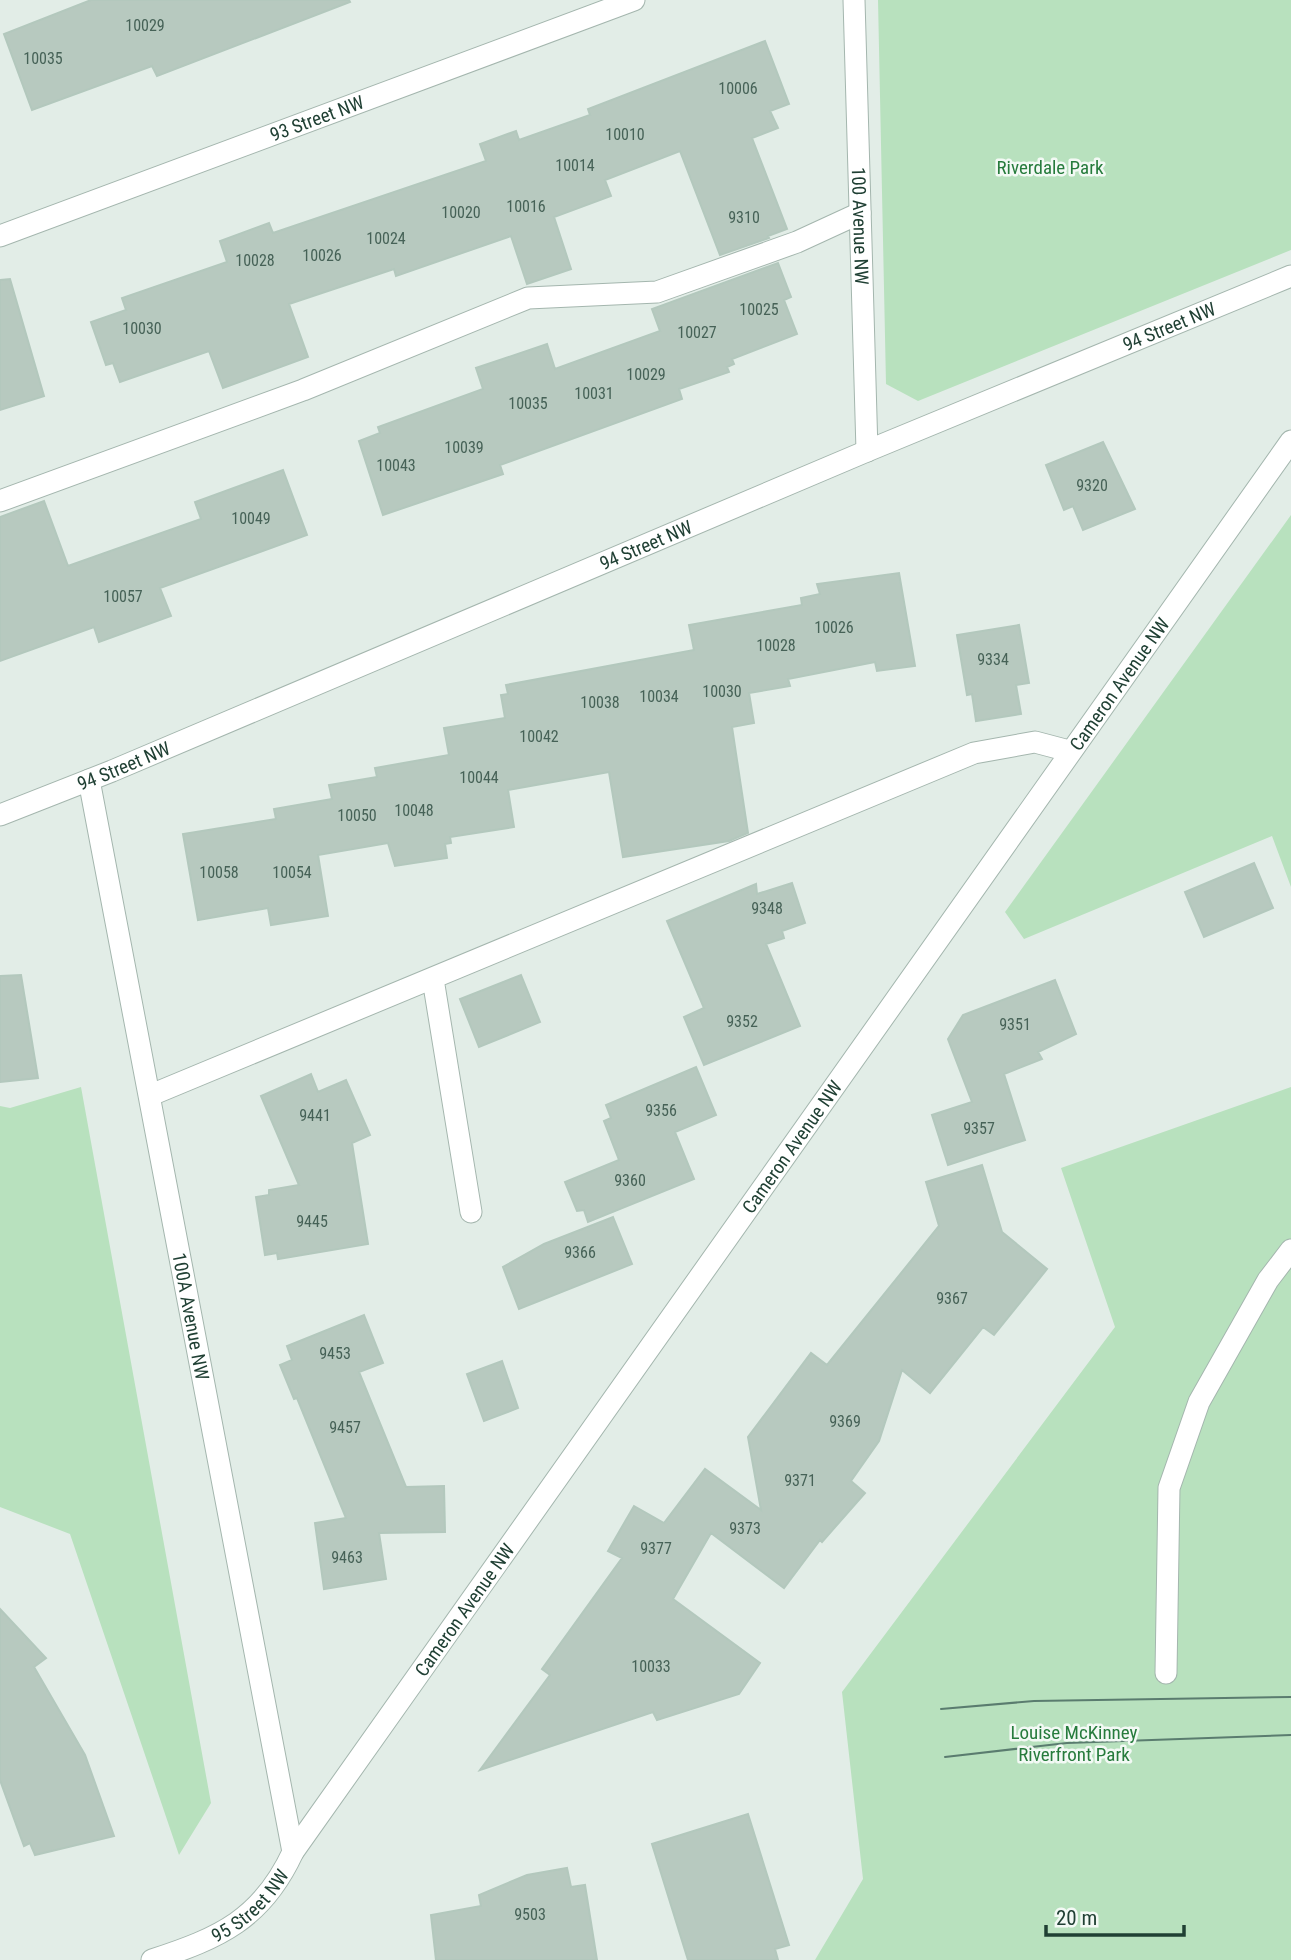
<svg xmlns="http://www.w3.org/2000/svg" width="1291" height="1960" viewBox="0 0 1291 1960" font-family="'Roboto Condensed',sans-serif">
<rect width="100%" height="100%" fill="#e2ede7"/>
<path fill="#b8e1be" d="M 878,0 L 1291,0 L 1291,250 L 918,401 L 886,384 Z
M 1291,515 L 1291,887 L 1272,836 L 1024,939 L 1005,912 Z
M 81,1087 L 211,1803 L 179,1855 L 70,1534 L 0,1507 L 0,1106 L 10,1108 Z
M 1291,1087 L 1291,1960 L 815,1960 L 863,1879 L 842,1692 L 1115,1327 L 1061,1168 Z"/>
<path fill="#b7c9bf" stroke="#b3c8bd" stroke-width="2" d="M 91,0 L 349,0 L 350,2 L 157,76 L 152,66 L 32,110 L 4,34 Z
M 765,41 L 789,104 L 770,111 L 778,128 L 752,138 L 787,229 L 768,236 L 769,238 L 720,255 L 680,151 L 605,180 L 611,196 L 554,217 L 571,269 L 527,284 L 511,236 L 396,276 L 394,269 L 289,304 L 308,357 L 223,388 L 209,351 L 120,382 L 113,363 L 106,365 L 91,322 L 126,310 L 122,298 L 227,262 L 220,241 L 269,223 L 273,233 L 486,161 L 480,144 L 516,131 L 519,140 L 590,115 L 588,109 Z
M 778,263 L 791,297 L 784,300 L 797,334 L 732,359 L 734,364 L 727,367 L 729,372 L 679,389 L 682,399 L 500,465 L 503,474 L 383,515 L 359,441 L 380,433 L 378,427 L 483,389 L 476,368 L 547,344 L 555,369 L 660,331 L 652,309 Z
M 10,279 L 44,396 L 0,410 L 0,280 Z
M 1103,442 L 1135,509 L 1083,530 L 1073,506 L 1064,510 L 1046,465 Z
M 283,470 L 307,535 L 160,588 L 171,616 L 99,642 L 94,627 L 0,661 L 0,517 L 44,501 L 68,566 L 201,519 L 195,502 Z
M 899,573 L 915,666 L 877,671 L 875,662 L 788,679 L 790,686 L 749,693 L 754,723 L 732,727 L 748,833 L 729,841 L 623,857 L 609,772 L 508,790 L 514,827 L 450,837 L 451,843 L 445,844 L 447,858 L 395,866 L 388,843 L 318,855 L 328,916 L 271,925 L 268,908 L 198,920 L 183,834 L 276,819 L 274,809 L 332,799 L 329,785 L 377,777 L 375,768 L 449,755 L 444,728 L 505,718 L 501,695 L 508,694 L 506,685 L 694,650 L 689,625 L 802,605 L 801,598 L 820,594 L 817,584 Z
M 1019,625 L 1029,683 L 1016,685 L 1021,714 L 976,721 L 972,694 L 967,695 L 957,635 Z
M 1254,863 L 1273,908 L 1204,937 L 1185,892 Z
M 792,883 L 805,923 L 782,931 L 784,938 L 766,944 L 800,1026 L 704,1065 L 684,1017 L 704,1008 L 667,921 L 756,884 L 757,894 Z
M 21,975 L 38,1078 L 0,1082 L 0,976 Z
M 521,975 L 540,1022 L 479,1047 L 460,999 Z
M 1055,980 L 1076,1034 L 1038,1052 L 1042,1059 L 1004,1074 L 1025,1140 L 948,1165 L 932,1115 L 972,1102 L 948,1039 L 963,1015 Z
M 696,1067 L 716,1115 L 675,1132 L 694,1179 L 588,1222 L 584,1210 L 577,1211 L 565,1182 L 619,1160 L 604,1121 L 611,1118 L 606,1105 Z
M 311,1074 L 318,1092 L 346,1080 L 370,1135 L 352,1143 L 368,1244 L 278,1259 L 277,1253 L 265,1255 L 256,1197 L 269,1195 L 269,1190 L 299,1185 L 261,1096 Z
M 982,1165 L 1002,1232 L 1047,1269 L 994,1335 L 983,1327 L 930,1393 L 902,1370 L 879,1441 L 851,1481 L 865,1493 L 822,1542 L 820,1540 L 784,1588 L 711,1533 L 673,1599 L 760,1663 L 739,1694 L 657,1720 L 653,1712 L 480,1770 L 550,1675 L 542,1669 L 622,1558 L 608,1551 L 634,1506 L 664,1523 L 705,1469 L 761,1510 L 748,1437 L 811,1353 L 827,1365 L 939,1226 L 926,1182 Z
M 613,1217 L 632,1264 L 519,1309 L 503,1267 L 544,1244 Z
M 364,1315 L 383,1363 L 359,1372 L 406,1487 L 444,1486 L 445,1532 L 379,1533 L 386,1579 L 324,1589 L 315,1523 L 346,1518 L 297,1398 L 294,1399 L 280,1365 L 292,1360 L 287,1346 Z
M 502,1361 L 518,1408 L 484,1421 L 467,1374 Z
M 0,1609 L 46,1658 L 34,1667 L 85,1755 L 114,1836 L 35,1855 L 30,1843 L 24,1846 L 0,1780 Z
M 748,1814 L 789,1945 L 775,1949 L 778,1960 L 688,1960 L 652,1844 Z
M 567,1868 L 571,1887 L 585,1885 L 597,1960 L 436,1960 L 431,1915 L 481,1906 L 479,1895 L 527,1875 Z"/>
<g fill="none" stroke-linecap="round" stroke-linejoin="round">
<defs>
<path id="service" d="M 0,501 L 303,390 L 528,298 L 657,292 L 797,242 L 860,213
M 433,979 L 471,1212
M 151,1095 L 974,753 L 1035,742 L 1069,751
M 1166,1673 L 1169,1488 L 1199,1402 L 1268,1280 L 1291,1250"/>
<g id="minor">
<path id="s1" d="M 854,0 L 867,451"/>
<path id="s2" d="M 0,236 L 634,0"/>
<path id="s3" d="M 89,780 L 293,1852"/>
<path id="s4" d="M 0,815 L 112,771 L 867,451 L 1291,276"/>
</g>
<g id="tertiary">
<path id="s5" d="M 152,1960 C 220,1938 262,1919 293,1852 L 1291,441"/>
</g>
</defs>
<use href="#service" stroke="#a4b6ae" stroke-width="23"/>
<use href="#minor" stroke="#a4b6ae" stroke-width="23"/>
<use href="#tertiary" stroke="#a4b6ae" stroke-width="23"/>
<use href="#service" stroke="#fff" stroke-width="21"/>
<use href="#minor" stroke="#fff" stroke-width="21"/>
<use href="#tertiary" stroke="#fff" stroke-width="21"/>
<path stroke="#5a7c6f" stroke-width="2" d="M 941,1709 L 1034,1701 L 1291,1697
M 945,1757 L 1067,1743 L 1291,1735"/>
</g>
<g text-anchor="middle" dominant-baseline="central" stroke-width="5" stroke-linejoin="round" paint-order="stroke">
<g font-size="16" fill="#466257">
<text x="145" y="25">10029</text>
<text x="43" y="58">10035</text>
<text x="738" y="88">10006</text>
<text x="625" y="134">10010</text>
<text x="575" y="165">10014</text>
<text x="526" y="206">10016</text>
<text x="461" y="212">10020</text>
<text x="744" y="217">9310</text>
<text x="386" y="238">10024</text>
<text x="322" y="255">10026</text>
<text x="255" y="260">10028</text>
<text x="759" y="309">10025</text>
<text x="142" y="328">10030</text>
<text x="697" y="332">10027</text>
<text x="646" y="374">10029</text>
<text x="594" y="393">10031</text>
<text x="528" y="403">10035</text>
<text x="464" y="447">10039</text>
<text x="396" y="465">10043</text>
<text x="1092" y="485">9320</text>
<text x="251" y="518">10049</text>
<text x="123" y="596">10057</text>
<text x="834" y="627">10026</text>
<text x="776" y="645">10028</text>
<text x="993" y="659">9334</text>
<text x="722" y="691">10030</text>
<text x="659" y="696">10034</text>
<text x="600" y="702">10038</text>
<text x="539" y="736">10042</text>
<text x="479" y="777">10044</text>
<text x="414" y="810">10048</text>
<text x="357" y="815">10050</text>
<text x="219" y="872">10058</text>
<text x="292" y="872">10054</text>
<text x="767" y="908">9348</text>
<text x="742" y="1021">9352</text>
<text x="1015" y="1024">9351</text>
<text x="661" y="1110">9356</text>
<text x="315" y="1115">9441</text>
<text x="979" y="1128">9357</text>
<text x="630" y="1180">9360</text>
<text x="312" y="1221">9445</text>
<text x="580" y="1252">9366</text>
<text x="952" y="1298">9367</text>
<text x="335" y="1353">9453</text>
<text x="845" y="1421">9369</text>
<text x="345" y="1427">9457</text>
<text x="800" y="1480">9371</text>
<text x="745" y="1528">9373</text>
<text x="656" y="1548">9377</text>
<text x="347" y="1557">9463</text>
<text x="651" y="1666">10033</text>
<text x="530" y="1914">9503</text>
</g>
<g font-size="19" fill="#204034" stroke="#f3f9f5">
<text stroke="none"><textPath href="#s2" startOffset="338">93 Street NW</textPath></text>
<text stroke="none"><textPath href="#s1" startOffset="226">100 Avenue NW</textPath></text>
<text stroke="none"><textPath href="#s4" startOffset="1267">94 Street NW</textPath></text>
<text stroke="none"><textPath href="#s4" startOffset="700">94 Street NW</textPath></text>
<text stroke="none"><textPath href="#s5" startOffset="1615">Cameron Avenue NW</textPath></text>
<text stroke="none"><textPath href="#s4" startOffset="133">94 Street NW</textPath></text>
<text stroke="none"><textPath href="#s5" startOffset="1048">Cameron Avenue NW</textPath></text>
<text stroke="none"><textPath href="#s3" startOffset="546">100A Avenue NW</textPath></text>
<text stroke="none"><textPath href="#s5" startOffset="481">Cameron Avenue NW</textPath></text>
<text stroke="none"><textPath href="#s5" startOffset="114">95 Street NW</textPath></text>
</g>
<g font-size="19" fill="#267b3c" stroke="#f3f9f5">
<text x="1050" y="167">Riverdale Park</text>
<text x="1074" y="1732">Louise McKinney<tspan x="1074" dy="22">Riverfront Park</tspan></text>
</g>
</g>
<path d="M1046 1925v10h138v-10" fill="none" stroke="#204034" stroke-width="3.5"/>
<text x="1056" y="1925" font-size="21" fill="#204034" stroke="#f3f9f5" stroke-width="5" paint-order="stroke">20 m</text>
</svg>
